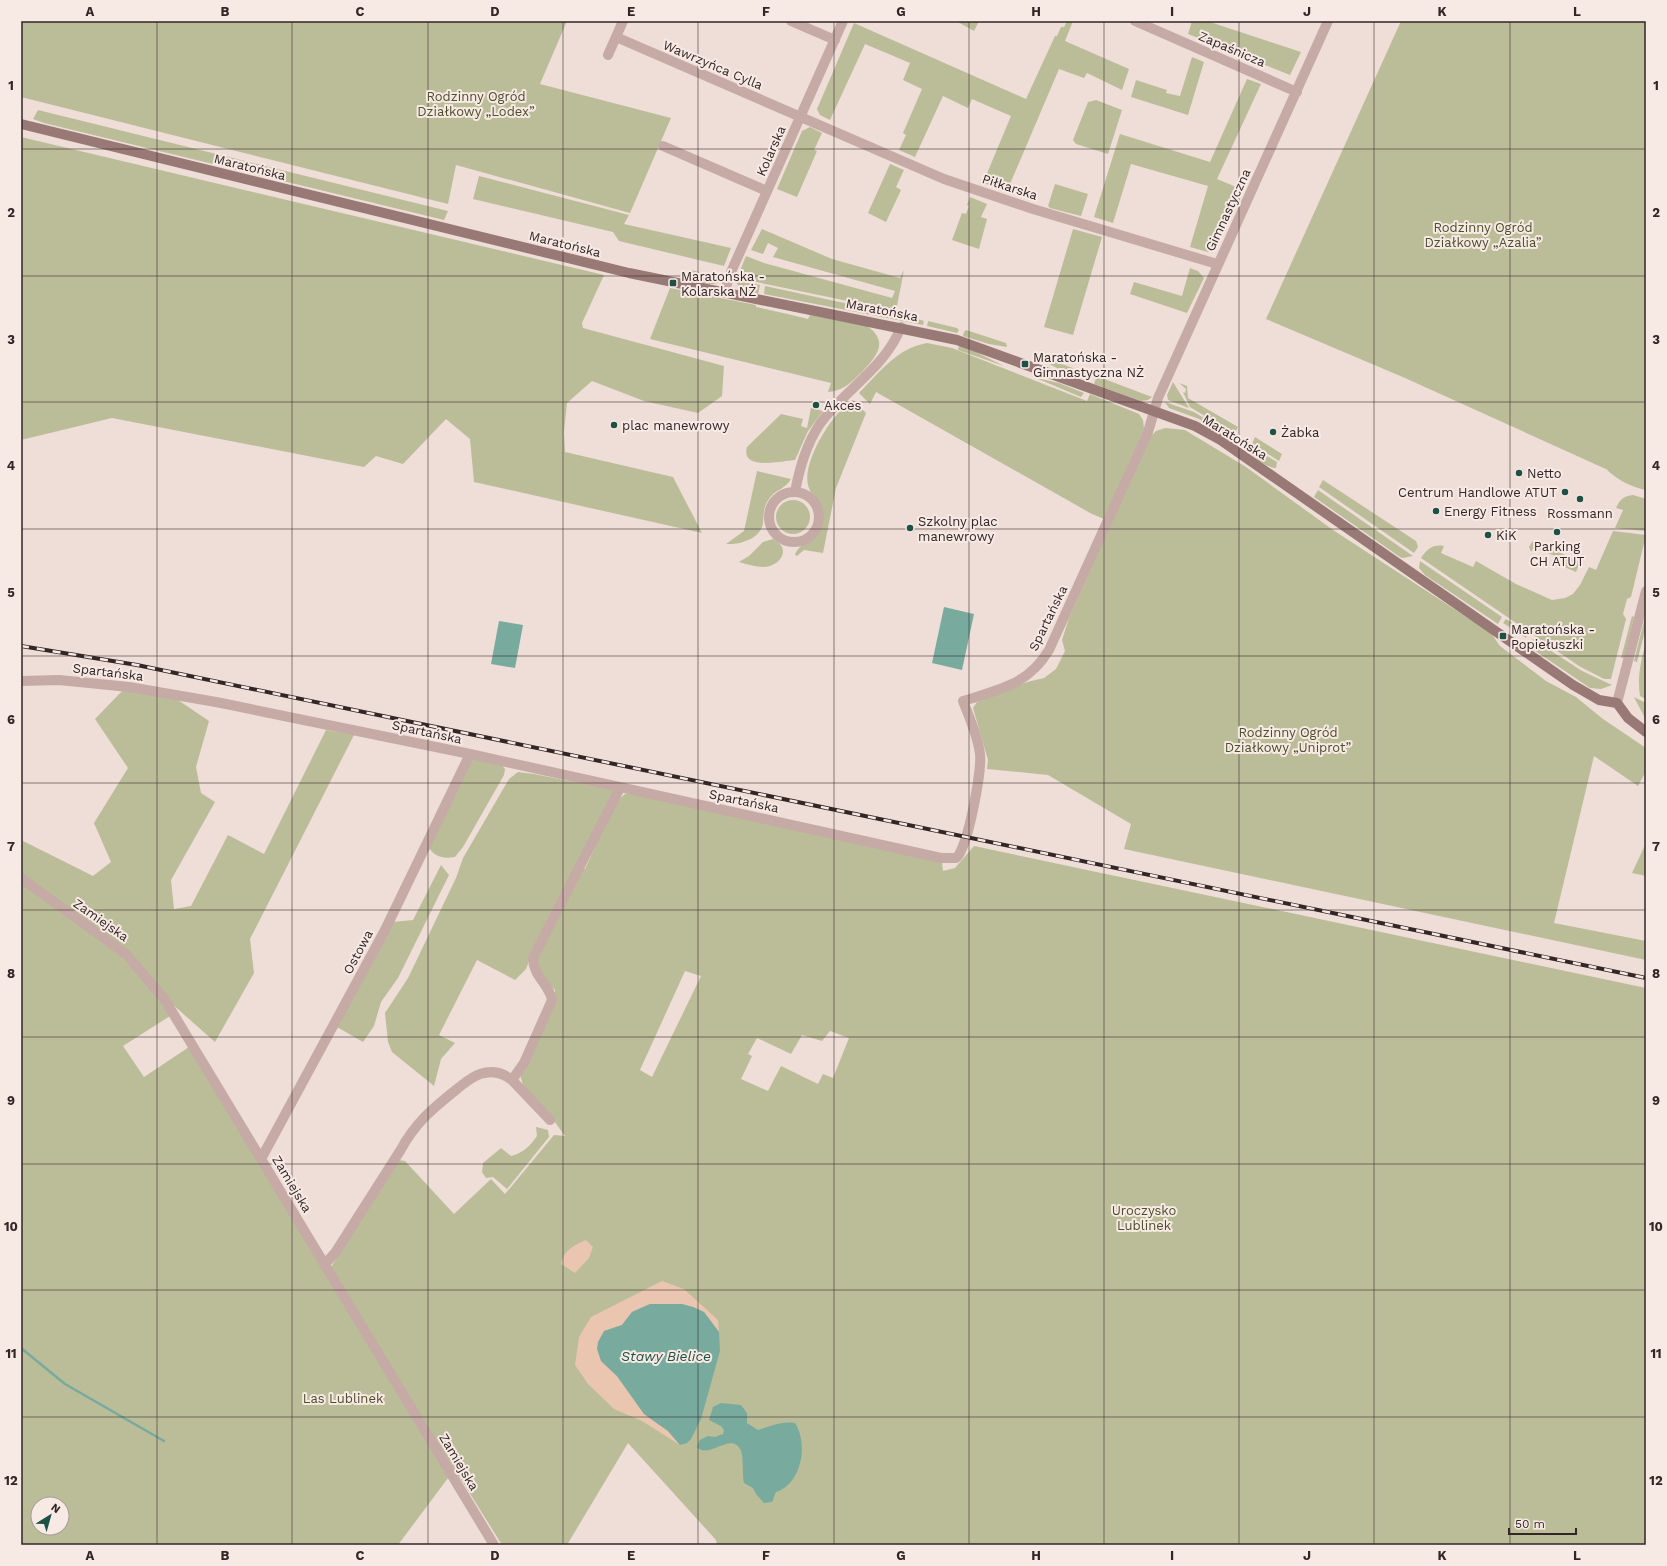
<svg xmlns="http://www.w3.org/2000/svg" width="1667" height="1566" viewBox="0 0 1667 1566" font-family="'Work Sans',sans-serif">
<rect width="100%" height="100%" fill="#efddd8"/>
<path fill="#bbbd99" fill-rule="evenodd" d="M 21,21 L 567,21 L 540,84 L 671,118 L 630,213 L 456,165 L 448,204 L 21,97 Z
M 956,21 L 979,21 L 974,31 Z
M 1067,21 L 1073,21 L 1065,41 L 1129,69 L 1122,90 L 1087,73 L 1084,78 L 1059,69 L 1007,191 L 983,183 L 1011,116 L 972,99 L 968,108 L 943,96 L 915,157 L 899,150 L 906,135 L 903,133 L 922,89 L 903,80 L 910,63 L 865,44 L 830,120 L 820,115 L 817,109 L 854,23 L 1026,99 L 1055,36 L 1057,36 L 1061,27 L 1064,27 Z
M 1192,21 L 1207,21 L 1301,52 L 1290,75 L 1188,34 Z
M 1401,21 L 1646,21 L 1646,490 C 1631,487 1618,480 1607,470 L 1608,470 L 1405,378 L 1266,319 Z
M 1192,57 L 1204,62 L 1188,115 L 1131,97 L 1136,80 L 1167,90 L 1166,93 L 1180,96 Z
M 1247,79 L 1261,84 L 1217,179 L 1241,189 L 1215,250 L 1208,252 L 1190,247 L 1208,186 L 1131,164 L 1113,223 L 1094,217 L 1120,134 L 1210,162 Z
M 1096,100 L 1122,110 L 1108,154 L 1076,144 L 1073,140 L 1088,102 Z
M 38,110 L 448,211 L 444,220 L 44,123 L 33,119 Z
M 810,127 L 822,133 L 814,150 L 817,151 L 797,197 L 777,189 L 802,131 Z
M 21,137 L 604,275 L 582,323 L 583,328 L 724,366 L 722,396 L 698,413 L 644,401 L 592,381 L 567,403 L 564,432 L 565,452 L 673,477 L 702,533 L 474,482 L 470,439 L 446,419 L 403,464 L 376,456 L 364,467 L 112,418 L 21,440 Z
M 890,164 L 904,170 L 896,187 L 901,190 L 886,222 L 868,213 Z
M 479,176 L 629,215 L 624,224 L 731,248 L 724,266 L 619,241 L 613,232 L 473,199 Z
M 1055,184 L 1088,194 L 1081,216 L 1050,208 L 1048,206 Z
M 970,197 L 987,204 L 981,217 L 987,219 L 979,249 L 952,240 L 962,213 L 966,214 L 969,206 L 967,205 Z
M 762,229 L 832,259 L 900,278 L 904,270 L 896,311 L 737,278 L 746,256 L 764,263 L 892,298 L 895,291 L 773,257 L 778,248 L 768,243 L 763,254 L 751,250 Z
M 1073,229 L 1102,237 L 1073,335 L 1044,327 Z
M 1190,268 L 1198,271 L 1204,278 L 1187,313 L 1130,294 L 1134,282 L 1182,296 Z
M 691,270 L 724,278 C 716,289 701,282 689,280 Z
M 734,280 L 760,285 L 758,294 L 741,289 Z
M 765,286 L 914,318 L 924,321 L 923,325 L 764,294 Z
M 670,288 L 756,305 L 756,307 C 775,311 791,315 808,319 L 810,315 L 867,326 C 890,342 876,357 862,372 C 851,382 844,391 828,392 L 831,383 L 650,339 Z
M 928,321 L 957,328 L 959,330 L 957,333 L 927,326 Z
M 966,330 L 1006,343 L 1007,347 L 989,344 L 963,336 L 964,332 Z
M 927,343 L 952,348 L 1087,401 L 1090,394 L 1139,414 L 1143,420 L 1144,429 L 1104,519 L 1092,514 L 876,392 L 870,404 L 859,393 C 880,372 897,348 927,343 Z
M 959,345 L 972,350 L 1004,366 L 958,350 Z
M 1041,357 L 1073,368 L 1070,375 L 1040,359 Z
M 1078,369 L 1090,374 L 1091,376 L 1089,381 L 1075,376 Z
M 1099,377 L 1152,397 L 1148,400 L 1141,401 L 1094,384 L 1096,378 Z
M 1036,378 L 1059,383 L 1084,393 L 1081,397 Z
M 1173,382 L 1189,408 L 1168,400 L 1167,395 Z
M 1179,383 L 1187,386 L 1188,398 L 1238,427 L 1234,434 L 1190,407 L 1183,392 L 1185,393 L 1186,389 Z
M 853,400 L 866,413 L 836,488 L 823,553 L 804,550 L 797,556 L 795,555 C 800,540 819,541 823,521 C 826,505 811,498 808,485 C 802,462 833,411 853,400 Z
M 1165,402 L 1194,412 L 1232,435 L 1228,440 L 1199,419 L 1169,408 Z
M 811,408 L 823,411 L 808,431 L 795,460 C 782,461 740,471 747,447 L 781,414 L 803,419 L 801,426 L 807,428 Z
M 1165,428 L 1185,430 L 1246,467 L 1333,530 L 1491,633 L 1500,646 L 1546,681 L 1576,697 L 1603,719 L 1646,748 L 1646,771 L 1638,786 L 1594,756 L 1554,923 L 1646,941 L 1646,960 L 1124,849 L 1131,824 L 1048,775 L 987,769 L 988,760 L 973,708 L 977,702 L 1027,682 L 1044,678 L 1056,669 L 1065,651 L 1062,640 L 1069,618 L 1150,437 L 1156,431 Z
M 1255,437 L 1282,454 L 1279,461 L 1252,444 Z
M 1251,447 L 1277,462 L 1276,468 C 1268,468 1254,459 1250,451 Z
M 757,471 L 791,479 C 786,489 774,490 769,499 C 763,507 764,514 763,523 C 761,539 739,545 726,544 L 744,531 Z
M 1323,480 L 1416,541 L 1418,547 L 1414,553 L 1319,487 Z
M 1318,490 L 1413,556 L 1403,558 L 1400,557 L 1314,497 Z
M 1633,495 L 1646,499 L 1646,531 L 1615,528 L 1623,510 L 1616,508 C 1620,499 1624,496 1633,495 Z
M776 517a17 17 0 1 1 34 0a17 17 0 1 1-34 0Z
M 1613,531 L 1646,535 L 1631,597 L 1627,599 L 1623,614 L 1626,619 L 1611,679 L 1604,679 L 1579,666 L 1421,558 C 1427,549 1433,544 1444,546 L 1441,553 L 1473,567 L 1476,561 L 1516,584 L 1552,600 L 1565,598 L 1573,594 L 1580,585 L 1589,567 L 1596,570 Z
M 773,539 C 792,548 781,566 764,567 C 756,567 746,564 739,562 L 749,556 L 763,542 Z
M 1535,541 L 1580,562 L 1576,572 L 1560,565 L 1562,559 L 1534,547 L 1531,552 L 1529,547 L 1532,542 Z
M 1420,561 L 1502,617 L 1498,624 L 1425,575 L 1419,568 Z
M 1646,613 L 1646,627 L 1637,662 L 1634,661 Z
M 1632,616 L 1634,617 L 1624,658 L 1621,658 Z
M 1506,619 L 1528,633 L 1526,638 L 1503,623 Z
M 1533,639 L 1582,671 L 1612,685 L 1601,689 L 1590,688 L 1528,646 Z
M 1646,642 L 1646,699 L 1640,696 C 1637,677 1641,660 1646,642 Z
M 123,690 L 175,698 L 209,721 L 196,767 L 201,793 L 215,802 L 171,880 L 174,909 L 191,906 L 228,835 L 264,854 L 326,730 L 354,735 L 250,939 L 254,973 L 215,1042 L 171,1003 L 129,953 L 21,874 L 21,840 L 93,876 L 111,862 L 94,823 L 128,768 L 95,719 Z
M 1634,697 L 1646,703 L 1646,720 Z
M 473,758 L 501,764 L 505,769 L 504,775 L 463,847 L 455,857 C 443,859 434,857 428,846 Z
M 518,772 L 534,774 L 614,790 L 577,864 L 585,869 L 616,802 L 625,794 L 634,794 L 942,862 L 943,871 L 955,868 L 974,846 L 1646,988 L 1646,1545 L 717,1545 L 716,1540 L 628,1443 L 567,1545 L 502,1545 L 459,1476 L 448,1478 L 398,1545 L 21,1545 L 21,880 L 124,957 L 162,1003 L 170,1016 L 123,1046 L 144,1077 L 189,1047 L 331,1267 L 398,1160 L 405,1161 L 454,1214 L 491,1179 L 505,1194 L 554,1135 L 565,1136 L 549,1114 L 524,1088 L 520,1075 L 555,999 L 555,990 L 546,982 L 531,956 L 526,969 L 515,980 L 477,960 L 439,1035 L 455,1043 L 441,1059 L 434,1086 L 392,1052 L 388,1042 L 385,1013 L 408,978 L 456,878 L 463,858 L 509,779 ZM 685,971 L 701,976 L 652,1077 L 640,1070 ZM 830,1031 L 849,1038 L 833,1078 L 823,1074 L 818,1084 L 781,1066 L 768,1091 L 741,1079 L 752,1056 L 748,1054 L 757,1038 L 791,1054 L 802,1035 L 822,1041 ZM 38,1504 L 62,1504 L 62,1528 L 38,1528 Z
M 1646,843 L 1646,876 L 1632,873 Z
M 441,865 L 449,875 L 398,978 L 381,1002 L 374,1026 L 363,1042 L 337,1027 L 392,922 L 413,920 Z
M 536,1127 L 548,1130 L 549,1137 L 507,1189 L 493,1177 L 486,1178 L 482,1172 L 483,1163 L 501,1148 L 511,1156 C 523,1153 530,1146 537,1136 Z"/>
<path fill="#eac5af" d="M 586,1240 L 593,1247 L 589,1258 L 575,1273 L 561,1264 C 565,1249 573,1246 586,1240 Z
M 662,1281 L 684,1289 L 718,1320 L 719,1332 L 704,1312 L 693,1307 L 661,1304 L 650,1304 L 632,1312 L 622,1325 L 604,1331 L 601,1361 L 617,1376 L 644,1414 L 668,1431 L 680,1445 L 642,1421 L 614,1409 L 588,1384 L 575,1365 L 579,1337 L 591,1317 Z"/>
<path fill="#78aa9e" d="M 944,607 L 974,614 L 962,670 L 932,663 Z
M 499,621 L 523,625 L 515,668 L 491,664 Z
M 650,1304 L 682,1304 L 693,1307 L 704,1312 L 719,1332 L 720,1351 L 701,1419 L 691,1439 L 687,1443 L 680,1445 L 668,1431 L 644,1414 L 617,1376 L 601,1361 L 597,1349 L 598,1342 L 604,1331 L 622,1325 L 632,1312 Z
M 721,1403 L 741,1405 L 747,1413 L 747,1423 L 758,1430 C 771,1426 781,1421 795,1423 C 809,1445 801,1484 776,1492 L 772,1502 L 764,1503 L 756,1494 L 753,1488 L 744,1483 C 742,1474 744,1454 740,1449 C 730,1432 709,1460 697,1447 L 700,1440 L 708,1436 L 715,1437 L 723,1434 L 724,1430 L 721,1426 L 709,1420 L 713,1407 Z"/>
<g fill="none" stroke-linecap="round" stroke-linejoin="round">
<path stroke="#78aa9e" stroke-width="2.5" d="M 21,1348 L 65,1384 L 164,1441"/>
<path stroke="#c6aaa5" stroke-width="10" d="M 791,21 L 835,40
M 1135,21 L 1297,92
M 616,37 L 944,179 L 1033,209 L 1217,264
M 608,55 L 623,21
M 663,146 L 767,191
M 724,293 L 731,272 L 843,21
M 795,492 C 800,465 808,437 826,416 C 852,385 886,365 901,327
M769 517a25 25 0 1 1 50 0a25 25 0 1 1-50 0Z
M 21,681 L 59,680 L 129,687 L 216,702 L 470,754 L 941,858 L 956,858 C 968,849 982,770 980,754 C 978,736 969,717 963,701 C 1000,689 1028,685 1049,650 L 1148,432 L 1158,398 L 1328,21
M 21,878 L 127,955 L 165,1000 L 494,1545
M 550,1120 L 512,1080 L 524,1063 L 552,1000 C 549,984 533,976 533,958 L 620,788
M 261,1159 L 385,930 L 470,754
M 324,1265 L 335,1253 L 400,1151 C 415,1123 432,1109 457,1089 C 465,1083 471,1077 480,1074 C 492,1070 503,1073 512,1080"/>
<path stroke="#c6aaa5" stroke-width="10" d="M 1617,703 L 1646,591"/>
<path stroke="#997976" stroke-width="10" d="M 21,124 L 629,273 L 957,340 L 1195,426 L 1219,439 L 1573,685 L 1599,700 L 1617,703 L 1628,718 L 1646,732"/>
<defs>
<path id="rail" d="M 21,646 L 137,665 L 1646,978"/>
</defs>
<use href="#rail" stroke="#322626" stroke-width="4"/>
<use href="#rail" stroke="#f7e9e3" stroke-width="2.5" stroke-dasharray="8" stroke-linecap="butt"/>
</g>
<path fill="none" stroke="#322626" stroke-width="1" stroke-opacity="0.55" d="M 157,21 L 157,1545M 292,21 L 292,1545M 428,21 L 428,1545M 563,21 L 563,1545M 698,21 L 698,1545M 834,21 L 834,1545M 969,21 L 969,1545M 1104,21 L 1104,1545M 1239,21 L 1239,1545M 1374,21 L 1374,1545M 1510,21 L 1510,1545M 21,149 L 1646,149M 21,276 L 1646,276M 21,402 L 1646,402M 21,529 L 1646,529M 21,656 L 1646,656M 21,783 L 1646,783M 21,910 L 1646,910M 21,1037 L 1646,1037M 21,1164 L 1646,1164M 21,1290 L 1646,1290M 21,1417 L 1646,1417"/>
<g fill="#1e5146" stroke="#f7e9e3" stroke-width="1.5">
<rect x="669" y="279" width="8" height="8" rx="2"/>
<rect x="1021" y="360" width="8" height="8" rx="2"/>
<circle cx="816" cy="405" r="4"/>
<circle cx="614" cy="425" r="4"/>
<circle cx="1273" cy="432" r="4"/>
<circle cx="1519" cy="473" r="4"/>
<circle cx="1565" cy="492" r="4"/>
<circle cx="1580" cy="499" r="4"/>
<circle cx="1436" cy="511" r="4"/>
<circle cx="910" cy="528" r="4"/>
<circle cx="1557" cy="532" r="4"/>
<circle cx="1488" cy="535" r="4"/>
<rect x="1499" y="632" width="8" height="8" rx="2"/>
</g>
<g text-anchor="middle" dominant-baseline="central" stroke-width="4" stroke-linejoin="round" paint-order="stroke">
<g font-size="13" fill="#322626" stroke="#f7e9e3">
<text transform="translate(1232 49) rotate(23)">Zapaśnicza</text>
<text transform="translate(713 65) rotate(23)">Wawrzyńca Cylla</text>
<text transform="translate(771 151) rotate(-66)">Kolarska</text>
<text transform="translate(250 167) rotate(14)">Maratońska</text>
<text transform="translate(1010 187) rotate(18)">Piłkarska</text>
<text transform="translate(1228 210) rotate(-65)">Gimnastyczna</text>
<text transform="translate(565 244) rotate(14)">Maratońska</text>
<text transform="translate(882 310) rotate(11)">Maratońska</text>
<text transform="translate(1235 437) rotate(32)">Maratońska</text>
<text transform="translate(1048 618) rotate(-64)">Spartańska</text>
<text transform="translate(108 672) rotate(7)">Spartańska</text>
<text transform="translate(427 732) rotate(12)">Spartańska</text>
<text transform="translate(744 801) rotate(12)">Spartańska</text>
<text transform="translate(101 920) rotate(35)">Zamiejska</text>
<text transform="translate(358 952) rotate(-62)">Ostowa</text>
<text transform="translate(292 1184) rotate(59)">Zamiejska</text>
<text transform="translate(459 1462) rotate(59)">Zamiejska</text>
</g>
<g font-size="13" fill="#4c4f2b" stroke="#f7e9e3">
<text x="476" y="96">Rodzinny Ogród<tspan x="476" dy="15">Działkowy „Lodex”</tspan></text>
<text x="1483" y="227">Rodzinny Ogród<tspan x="1483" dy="15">Działkowy „Azalia”</tspan></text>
<text x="1288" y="732">Rodzinny Ogród<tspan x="1288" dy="15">Działkowy „Uniprot”</tspan></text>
<text x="1144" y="1210">Uroczysko<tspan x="1144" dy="15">Lublinek</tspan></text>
<text x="343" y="1398">Las Lublinek</text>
</g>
<g font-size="13" fill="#322626" stroke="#f7e9e3" text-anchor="start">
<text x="681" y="276">Maratońska -<tspan x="681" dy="15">Kolarska NŻ</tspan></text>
<text x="1033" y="357">Maratońska -<tspan x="1033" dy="15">Gimnastyczna NŻ</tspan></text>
<text x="824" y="405">Akces</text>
<text x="622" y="425">plac manewrowy</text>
<text x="1281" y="432">Żabka</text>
<text x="1527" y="473">Netto</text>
<text x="1557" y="492" text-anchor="end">Centrum Handlowe ATUT</text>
<text x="1444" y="511">Energy Fitness</text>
<text x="1580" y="513" text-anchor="middle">Rossmann</text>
<text x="918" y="521">Szkolny plac<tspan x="918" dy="15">manewrowy</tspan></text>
<text x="1496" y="535">KiK</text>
<text x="1557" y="546" text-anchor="middle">Parking<tspan x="1557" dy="15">CH ATUT</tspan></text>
<text x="1511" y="629">Maratońska -<tspan x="1511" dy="15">Popiełuszki</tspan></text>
</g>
<g font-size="14" font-style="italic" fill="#1e5146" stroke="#f7e9e3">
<text x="666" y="1356">Stawy Bielice</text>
</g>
</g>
<rect width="1667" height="1566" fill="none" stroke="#f7e9e3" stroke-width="44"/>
<g transform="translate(50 1516) rotate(37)"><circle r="19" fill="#f7e9e3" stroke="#a89b97"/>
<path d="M0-3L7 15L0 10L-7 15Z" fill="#1e5146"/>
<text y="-6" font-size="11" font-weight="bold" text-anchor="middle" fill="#322626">N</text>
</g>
<path d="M1509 1528v6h67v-6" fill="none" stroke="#322626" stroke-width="2"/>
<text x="1515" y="1528" font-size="12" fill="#322626" stroke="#f7e9e3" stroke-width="3" paint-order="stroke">50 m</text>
<rect x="22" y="22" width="1623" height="1522" fill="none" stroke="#322626" stroke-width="1.5"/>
<g font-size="13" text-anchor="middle" font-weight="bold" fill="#322626">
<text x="90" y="16">A</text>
<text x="225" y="16">B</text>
<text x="360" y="16">C</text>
<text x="495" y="16">D</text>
<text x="631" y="16">E</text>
<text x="766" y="16">F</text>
<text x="901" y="16">G</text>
<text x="1036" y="16">H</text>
<text x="1172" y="16">I</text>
<text x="1307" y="16">J</text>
<text x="1442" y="16">K</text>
<text x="1577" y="16">L</text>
<text x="11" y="90">1</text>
<text x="1656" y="90">1</text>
<text x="11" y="217">2</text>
<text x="1656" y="217">2</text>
<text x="11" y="344">3</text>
<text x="1656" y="344">3</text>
<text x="11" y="470">4</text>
<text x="1656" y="470">4</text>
<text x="11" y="597">5</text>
<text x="1656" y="597">5</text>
<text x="11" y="724">6</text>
<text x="1656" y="724">6</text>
<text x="11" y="851">7</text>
<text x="1656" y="851">7</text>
<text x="11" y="978">8</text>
<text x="1656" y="978">8</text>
<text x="11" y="1105">9</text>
<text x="1656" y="1105">9</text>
<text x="11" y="1231">10</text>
<text x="1656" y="1231">10</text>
<text x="11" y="1358">11</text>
<text x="1656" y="1358">11</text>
<text x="11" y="1485">12</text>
<text x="1656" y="1485">12</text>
<text x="90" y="1560">A</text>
<text x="225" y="1560">B</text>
<text x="360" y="1560">C</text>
<text x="495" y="1560">D</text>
<text x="631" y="1560">E</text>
<text x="766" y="1560">F</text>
<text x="901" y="1560">G</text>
<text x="1036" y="1560">H</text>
<text x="1172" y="1560">I</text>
<text x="1307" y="1560">J</text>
<text x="1442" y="1560">K</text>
<text x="1577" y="1560">L</text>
</g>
</svg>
